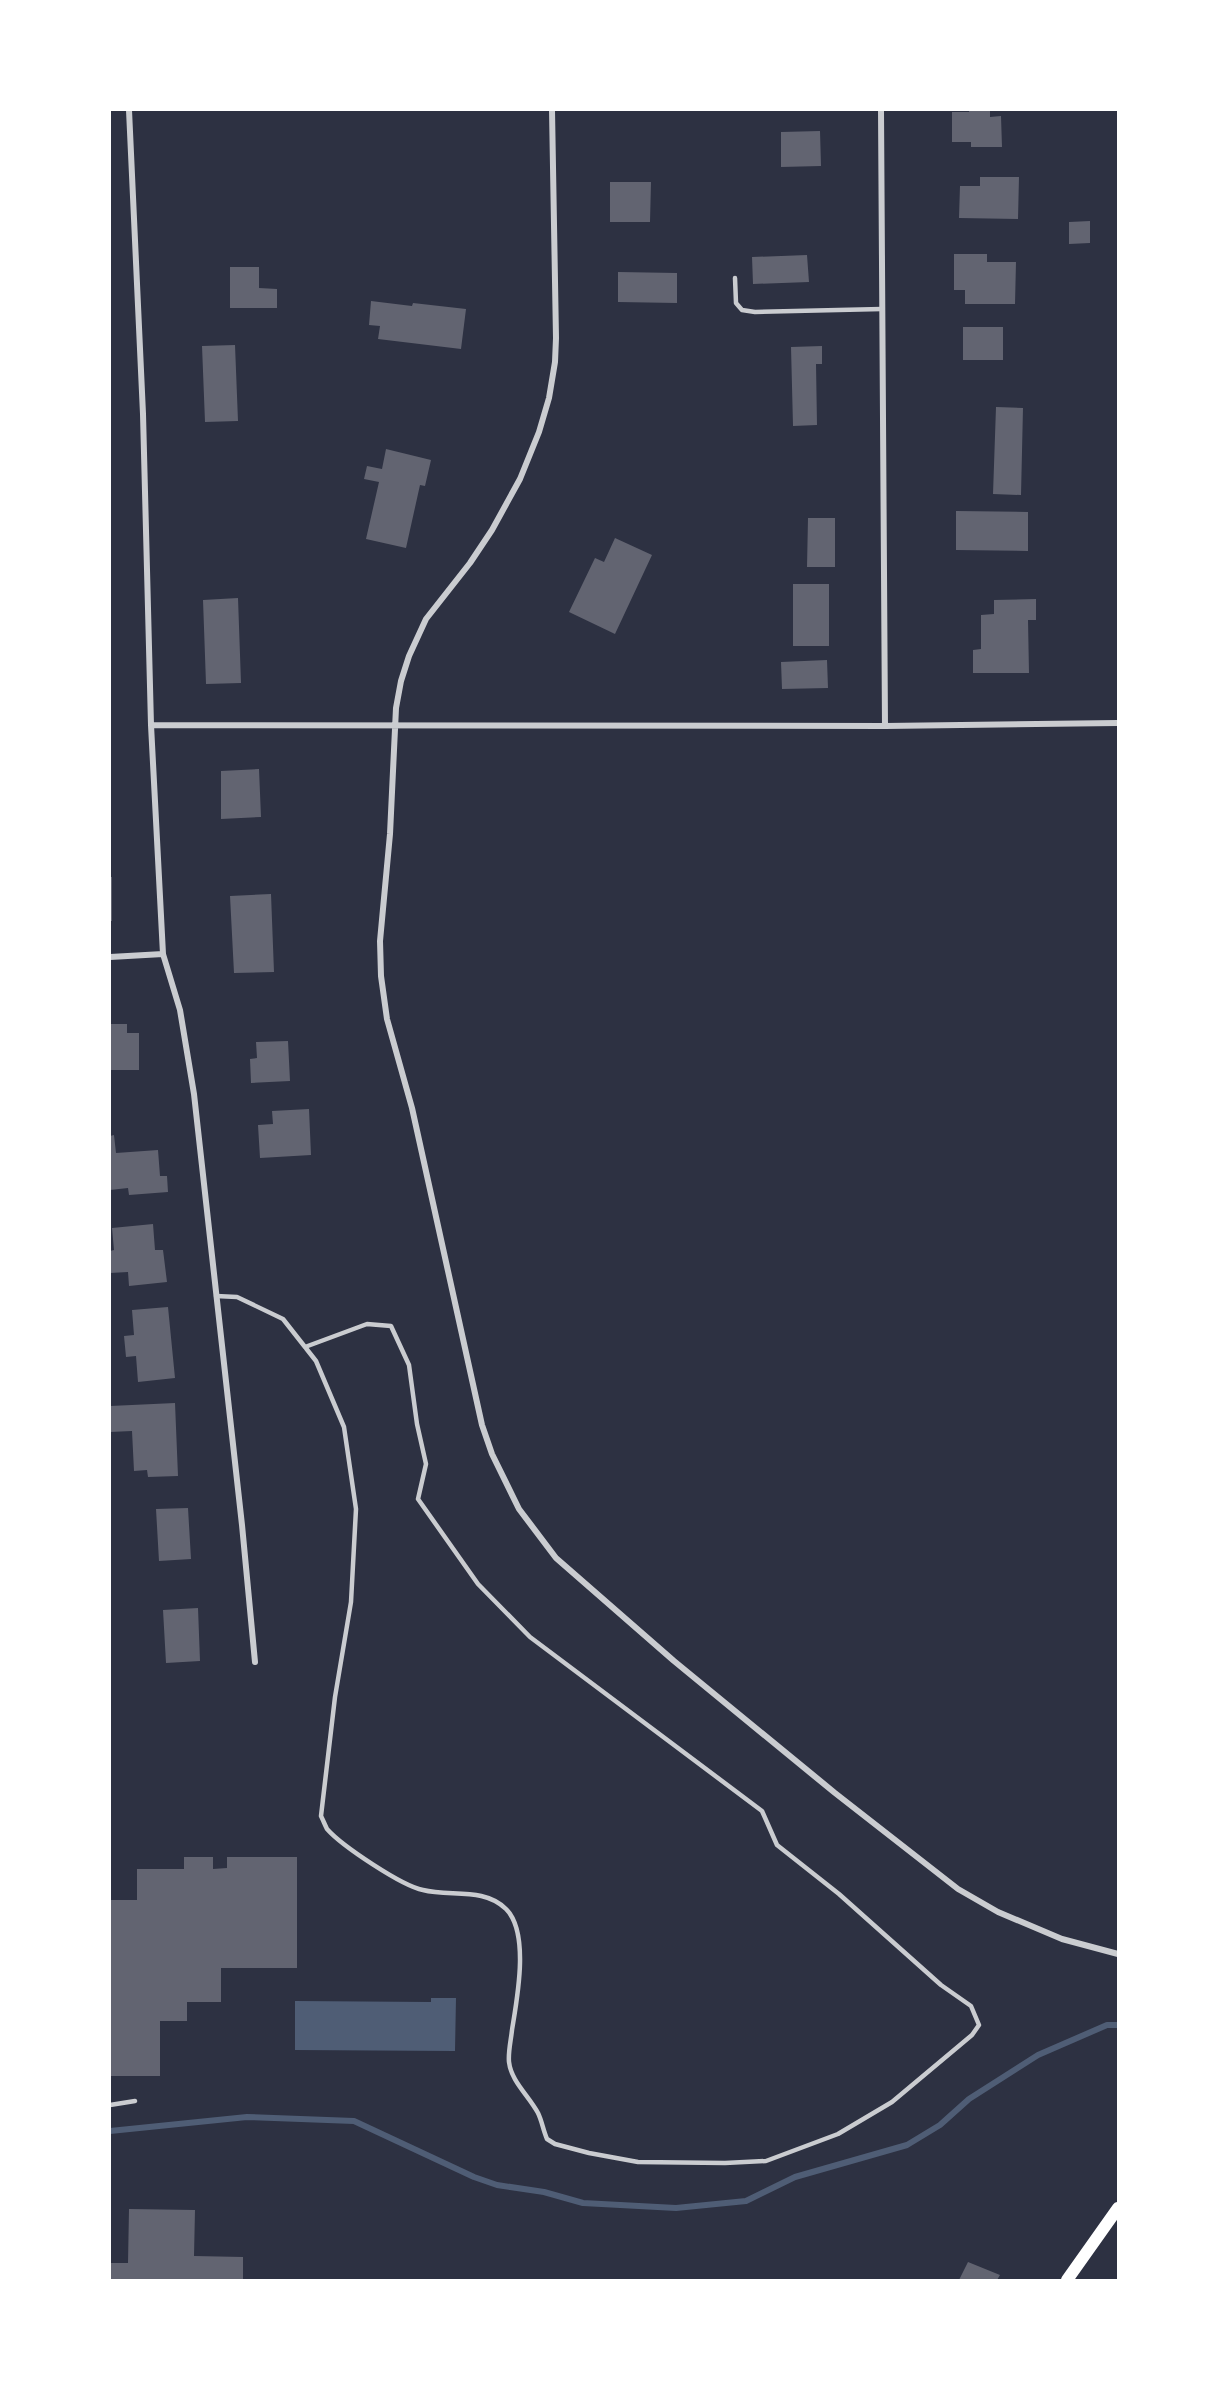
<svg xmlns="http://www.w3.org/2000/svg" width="1228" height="2390" viewBox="0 0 1228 2390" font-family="'Times New Roman',serif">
<rect width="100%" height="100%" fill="#2d3142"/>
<path fill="#4f5d75" d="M 431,1998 L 456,1998 L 455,2051 L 295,2050 L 295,2001 L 431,2002 Z"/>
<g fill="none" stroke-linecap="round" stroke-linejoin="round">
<path stroke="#4f5d75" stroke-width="6" d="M 110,2131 L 247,2117 L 354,2121 L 474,2177 L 497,2185 L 544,2192 L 583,2203 L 676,2208 L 746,2201 L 795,2177 L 907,2145 L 940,2125 L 969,2099 L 1038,2055 L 1107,2025 L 1118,2025"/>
</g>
<path fill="#626471" d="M 969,110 L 990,110 L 990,117 L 1001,116 L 1002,147 L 971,147 L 971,142 L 952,142 L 952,112 L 969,112 Z
M 820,131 L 821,166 L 781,167 L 781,132 Z
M 980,177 L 1019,177 L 1018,219 L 959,218 L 960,186 L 980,186 Z
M 610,182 L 651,182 L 650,222 L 610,222 Z
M 1090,221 L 1090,243 L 1069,244 L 1069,222 Z
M 954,254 L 987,254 L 987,262 L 1016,262 L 1015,304 L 965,304 L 965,290 L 954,290 Z
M 807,255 L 809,282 L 753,284 L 752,257 Z
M 230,267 L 259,267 L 259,288 L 277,289 L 277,308 L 230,308 Z
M 618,272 L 677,273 L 677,303 L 618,302 Z
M 371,301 L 412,306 L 413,303 L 466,309 L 461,349 L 378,339 L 380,326 L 369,325 Z
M 963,327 L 1003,327 L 1003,360 L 963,360 Z
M 235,345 L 238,421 L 205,422 L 202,346 Z
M 822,346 L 822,364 L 816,364 L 817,425 L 793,426 L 791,347 Z
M 996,407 L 1023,408 L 1021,495 L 993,494 Z
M 386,449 L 431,460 L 425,486 L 420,485 L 406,548 L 366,539 L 379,482 L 364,479 L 367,466 L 382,469 Z
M 956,511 L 1028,512 L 1028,551 L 956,550 Z
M 808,518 L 835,518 L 835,567 L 807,567 Z
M 615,538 L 652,555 L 615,634 L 569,612 L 595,558 L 604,562 Z
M 793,584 L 829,584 L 829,646 L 793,646 Z
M 238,598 L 241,683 L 206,684 L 203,600 Z
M 1036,599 L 1036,620 L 1028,620 L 1029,673 L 973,673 L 973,650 L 981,649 L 981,615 L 994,614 L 994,600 Z
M 827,660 L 828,688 L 782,689 L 781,662 Z
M 259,769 L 261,817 L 221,819 L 221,771 Z
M 110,877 L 112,877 L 112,921 L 110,921 Z
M 271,894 L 274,972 L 234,973 L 230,896 Z
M 110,1024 L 127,1024 L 127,1033 L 139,1033 L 139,1070 L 110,1070 Z
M 288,1041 L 290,1081 L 251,1083 L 250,1059 L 257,1058 L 256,1042 Z
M 309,1109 L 311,1155 L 260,1158 L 258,1125 L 273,1124 L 272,1111 Z
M 114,1135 L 116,1153 L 158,1150 L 160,1176 L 167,1176 L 168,1192 L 129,1195 L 128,1188 L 110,1190 L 110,1136 Z
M 153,1224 L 155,1250 L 163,1250 L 167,1282 L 129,1286 L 128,1272 L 110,1273 L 110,1251 L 114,1250 L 112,1228 Z
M 168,1307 L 175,1378 L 138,1382 L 136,1356 L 126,1357 L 124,1336 L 134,1335 L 132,1310 Z
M 175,1403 L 178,1476 L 148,1477 L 147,1470 L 134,1471 L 132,1431 L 110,1432 L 110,1406 Z
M 188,1508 L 191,1559 L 159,1561 L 156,1509 Z
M 198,1608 L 200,1661 L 166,1663 L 163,1610 Z
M 184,1857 L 213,1857 L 213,1869 L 227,1868 L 227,1857 L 297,1857 L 297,1968 L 221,1968 L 221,2002 L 187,2002 L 187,2021 L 160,2021 L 160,2076 L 110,2076 L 110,1900 L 137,1900 L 137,1869 L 184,1869 Z
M 129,2209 L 195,2210 L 194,2256 L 243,2257 L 243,2280 L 110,2280 L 110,2263 L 128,2263 Z
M 968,2262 L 1000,2275 L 997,2280 L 959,2280 Z"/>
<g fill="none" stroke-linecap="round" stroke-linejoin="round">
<path stroke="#caccd0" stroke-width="4.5" d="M 735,278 L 736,303 L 742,310 L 755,312 L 882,309
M 216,1296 L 237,1297 L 283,1319 L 316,1361 L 344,1427 L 356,1509 L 351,1602 L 335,1697 L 321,1816 C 323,1820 325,1825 327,1829 C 342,1846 402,1886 423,1890 C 450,1897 484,1887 506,1909 C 530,1933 517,1999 512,2030 C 511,2040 508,2052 509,2062 C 511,2081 529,2096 538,2113 C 542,2121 543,2130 547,2139 L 555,2144 L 589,2153 L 638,2162 L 725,2163 L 766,2161 L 838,2134 L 892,2102 L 972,2035 L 979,2025 L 971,2006 L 941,1985 L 839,1894 L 777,1845 L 762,1811 L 530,1637 L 478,1584 L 418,1499 L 426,1464 L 417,1424 L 409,1365 L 391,1326 L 367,1324 L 305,1347
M 110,2105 L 135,2101"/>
<path stroke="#caccd0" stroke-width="6" d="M 129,110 L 143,414 L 151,725 L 163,954 L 180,1010 L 194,1094 L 242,1525 L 255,1662
M 552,110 L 556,338 L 555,362 L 549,398 L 539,432 L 520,479 L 492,530 L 470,563 L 426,619 L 409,656 L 401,681 L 396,708 L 390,834 L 380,941 L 381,976 L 387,1019 L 412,1108 L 482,1425 L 492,1454 L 519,1509 L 556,1558 L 674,1661 L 835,1793 L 958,1889 L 998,1912 L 1062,1939 L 1118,1954
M 881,110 L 885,726
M 151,725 L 885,726 L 1118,723
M 110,957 L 163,954"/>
<path stroke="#fff" stroke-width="12" d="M 1067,2280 L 1118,2208"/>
</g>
<rect width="1228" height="2390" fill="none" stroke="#ffffff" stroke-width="222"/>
</svg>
